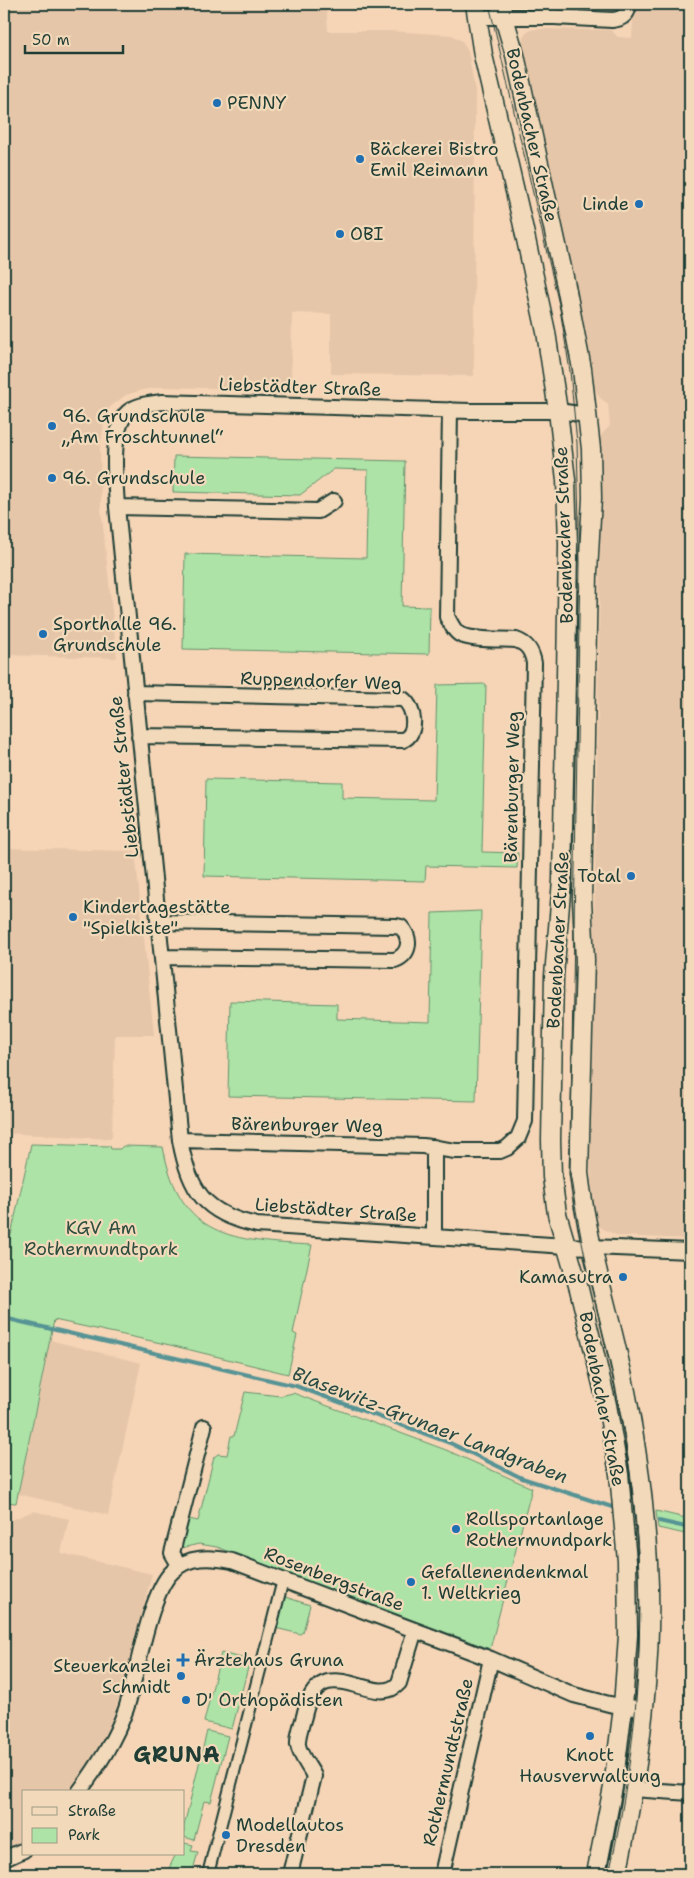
<svg xmlns="http://www.w3.org/2000/svg" width="694" height="1878" viewBox="0 0 694 1878" font-family="'Shantell Sans',sans-serif">
<rect width="100%" height="100%" fill="#f6d5b6"/>
<filter id="ink" filterUnits="userSpaceOnUse"><feTurbulence type="fractalNoise" baseFrequency=".02" numOctaves="2"/><feDisplacementMap in="SourceGraphic" scale="10" xChannelSelector="R" yChannelSelector="G"/><feConvolveMatrix kernelMatrix="1 2 1 2 8 2 1 2 1" color-interpolation-filters="sRGB"/></filter>
<g filter="url(#ink)">
<path fill="#e6c6a9" d="M 4,4 L 326,4 L 328,31 L 390,31 L 452,35 L 462,41 L 468,51 L 475,91 L 474,376 L 331,374 L 331,314 L 292,313 L 291,390 L 161,387 L 143,390 L 126,395 L 110,407 L 104,423 L 100,448 L 101,507 L 117,658 L 4,655 Z
M 634,4 L 690,4 L 690,665 L 684,933 L 690,933 L 690,1239 L 618,1236 L 603,1229 L 598,1225 L 593,1206 L 590,1158 L 601,507 L 599,443 L 601,435 L 610,426 L 608,404 L 600,398 L 591,384 L 584,330 L 523,44 L 523,38 L 526,33 L 530,30 L 536,29 L 611,30 L 618,37 L 632,38 Z
M 690,797 L 690,924 L 688,924 L 689,807 Z
M 4,848 L 135,851 L 154,1035 L 115,1035 L 112,1137 L 110,1139 L 4,1133 Z
M 50,1340 L 141,1363 L 108,1515 L 18,1494 Z
M 33,1511 L 69,1519 L 61,1553 L 152,1574 L 118,1702 L 109,1726 L 86,1767 L 67,1792 L 24,1792 L 24,1840 L 18,1845 L 4,1851 L 4,1549 L 9,1521 Z"/>
<path fill="#ade3a6" stroke="#66906d" d="M 174,456 L 405,461 L 402,606 L 430,607 L 429,654 L 183,649 L 185,554 L 366,558 L 368,470 L 334,469 L 300,495 L 173,492 Z
M 486,684 L 482,852 L 518,853 L 517,868 L 426,866 L 425,881 L 204,876 L 206,779 L 342,782 L 342,798 L 434,800 L 437,685 Z
M 481,911 L 476,1101 L 228,1096 L 230,1001 L 337,1004 L 337,1019 L 430,1022 L 432,913 Z
M 31,1144 L 110,1146 L 111,1149 L 120,1149 L 123,1146 L 163,1147 C 180,1238 232,1241 312,1245 L 293,1333 L 297,1335 L 288,1374 L 170,1345 L 54,1320 L 16,1503 L 4,1502 L 4,1234 L 11,1235 Z
M 245,1392 L 280,1396 L 293,1393 L 446,1450 L 532,1488 L 490,1649 L 217,1547 L 199,1544 L 177,1549 L 184,1518 L 198,1521 L 214,1457 L 218,1454 L 227,1455 L 231,1436 L 234,1436 Z
M 656,1511 L 690,1519 L 690,1535 L 658,1528 Z
M 279,1595 L 310,1605 L 303,1632 L 300,1634 L 271,1627 Z
M 221,1653 L 250,1660 L 232,1729 L 204,1722 Z
M 207,1731 L 228,1736 L 211,1802 L 204,1801 L 194,1840 L 184,1837 L 184,1826 Z
M 184,1843 L 193,1845 L 191,1851 L 198,1852 L 192,1874 L 166,1874 L 176,1854 L 184,1854 Z"/>
<g fill="none" stroke-linecap="round" stroke-linejoin="round">
<path stroke="#579395" stroke-width="4" d="M 4,1318 L 296,1386 L 450,1443 L 522,1478 L 612,1507
M 659,1521 L 690,1528"/>
<defs>
<path id="pedestrian" d="M 208,1874 L 283,1580"/>
<path id="minor" d="M 477,17 L 554,17 L 612,20 C 622,19 628,15 629,4
M 587,415 L 558,411 L 470,411 L 162,402 C 150,404 138,404 128,412 C 109,429 116,483 117,507 L 180,1140 C 189,1191 205,1214 257,1225 L 566,1246 L 690,1251
M 117,507 L 318,511 L 334,501
M 135,693 L 403,699 C 415,708 418,734 403,740 L 139,736
M 158,922 L 395,926 L 401,927 C 412,939 410,954 395,960 L 162,957
M 180,1140 L 423,1146 L 455,1151 L 500,1151 L 507,1148 L 518,1138 L 525,1121 L 534,663 C 532,652 528,644 516,640 C 502,639 471,641 459,634 C 453,630 451,623 447,617 L 450,410
M 434,1147 L 434,1236
M 179,1565 L 172,1553 L 204,1427
M 632,1789 L 690,1793
M 79,1792 C 98,1766 115,1740 126,1709 C 137,1676 149,1594 172,1572 C 188,1555 211,1557 232,1561 L 491,1659 L 574,1695 L 609,1704 L 642,1709
M 4,1859 L 24,1850
M 290,1874 L 314,1776 C 309,1766 300,1756 298,1745 C 297,1735 303,1722 305,1712 C 322,1646 375,1711 399,1683 L 415,1630
M 442,1874 L 491,1659"/>
<path id="tertiary" d="M 475,4 L 483,55 L 522,221 L 546,332 L 558,411 L 566,480 L 568,545 L 566,677 L 562,880 L 554,976 L 551,1140 L 552,1177 L 557,1214 L 579,1289 L 607,1405 L 619,1474 L 627,1561 L 628,1635 L 623,1707 L 613,1787 L 596,1874
M 500,4 L 515,55 L 566,286 L 582,369 L 591,449 L 592,498 L 588,573 L 582,900 L 585,960 L 579,1173 C 588,1251 614,1325 628,1402 C 638,1455 645,1509 648,1563 C 654,1663 638,1776 617,1874"/>
</defs>
<use href="#pedestrian" stroke="#1f3d34" stroke-width="14"/>
<use href="#minor" stroke="#1f3d34" stroke-width="18"/>
<use href="#tertiary" stroke="#1f3d34" stroke-width="21"/>
<use href="#pedestrian" stroke="#f2d9ba" stroke-width="10"/>
<use href="#minor" stroke="#f2d9ba" stroke-width="14"/>
<use href="#tertiary" stroke="#f2d9ba" stroke-width="18"/>
<path stroke="#1f3d34" stroke-width="1" d="M 489,4 L 560,309 L 570,371 L 577,443 L 580,563 L 570,1172 C 582,1262 609,1349 625,1439 C 650,1584 642,1731 609,1874"/>
</g>
</g>
<g fill="#1f6fb2" stroke="#f2d9ba" stroke-width="2">
<circle cx="217" cy="103" r="5"/>
<circle cx="360" cy="159" r="5"/>
<circle cx="639" cy="204" r="5"/>
<circle cx="340" cy="234" r="5"/>
<circle cx="52" cy="426" r="5"/>
<circle cx="52" cy="478" r="5"/>
<circle cx="43" cy="634" r="5"/>
<circle cx="631" cy="876" r="5"/>
<circle cx="73" cy="917" r="5"/>
<circle cx="623" cy="1277" r="5"/>
<circle cx="456" cy="1529" r="5"/>
<circle cx="411" cy="1582" r="5"/>
<path d="M180.5 1652.5h5v5h5v5h-5v5h-5v-5h-5v-5h5z"/>
<circle cx="181" cy="1676" r="5"/>
<circle cx="186" cy="1700" r="5"/>
<circle cx="590" cy="1736" r="5"/>
<circle cx="226" cy="1835" r="5"/>
</g>
<g text-anchor="middle" dominant-baseline="central" stroke-width="4.5" stroke-linejoin="round" paint-order="stroke">
<g font-size="18" fill="#1f3d34" stroke="#f2d9ba" text-anchor="start">
<text x="227" y="103">PENNY</text>
<text x="370" y="149">Bäckerei Bistro<tspan x="370" dy="21">Emil Reimann</tspan></text>
<text x="629" y="204" text-anchor="end">Linde</text>
<text x="350" y="234">OBI</text>
<text x="62" y="416">96. Grundschule<tspan x="62" dy="21">„Am Froschtunnel“</tspan></text>
<text x="62" y="478">96. Grundschule</text>
<text x="53" y="624">Sporthalle 96.<tspan x="53" dy="21">Grundschule</tspan></text>
<text x="621" y="876" text-anchor="end">Total</text>
<text x="83" y="907">Kindertagestätte<tspan x="83" dy="21">"Spielkiste"</tspan></text>
<text x="613" y="1277" text-anchor="end">Kamasutra</text>
<text x="466" y="1519">Rollsportanlage<tspan x="466" dy="21">Rothermundpark</tspan></text>
<text x="421" y="1572">Gefallenendenkmal<tspan x="421" dy="21">1. Weltkrieg</tspan></text>
<text x="194" y="1660">Ärztehaus Gruna</text>
<text x="171" y="1666" text-anchor="end">Steuerkanzlei<tspan x="171" dy="21">Schmidt</tspan></text>
<text x="196" y="1700">D' Orthopädisten</text>
<text x="590" y="1755" text-anchor="middle">Knott<tspan x="590" dy="21">Hausverwaltung</tspan></text>
<text x="236" y="1825">Modellautos<tspan x="236" dy="21">Dresden</tspan></text>
</g>
<g font-size="18" fill="#1f3d34" stroke="#f2d9ba">
<text transform="translate(532 135) rotate(77)">Bodenbacher Straße</text>
<text transform="translate(300 387) rotate(2)">Liebstädter Straße</text>
<text transform="translate(564 535) rotate(-92)">Bodenbacher Straße</text>
<text transform="translate(321 681) rotate(2)">Ruppendorfer Weg</text>
<text transform="translate(124 777) rotate(-96)">Liebstädter Straße</text>
<text transform="translate(512 787) rotate(-89)">Bärenburger Weg</text>
<text transform="translate(558 940) rotate(-87)">Bodenbacher Straße</text>
<text transform="translate(307 1125) rotate(1)">Bärenburger Weg</text>
<text transform="translate(336 1210) rotate(4)">Liebstädter Straße</text>
<text transform="translate(602 1399) rotate(79)">Bodenbacher Straße</text>
<text transform="translate(334 1579) rotate(21)">Rosenbergstraße</text>
<text transform="translate(448 1762) rotate(-77)">Rothermundtstraße</text>
</g>
<g font-size="18" fill="#2d4e3f" stroke="#f2d9ba">
<text x="101" y="1228">KGV Am<tspan x="101" dy="21">Rothermundtpark</tspan></text>
</g>
<g font-size="19" font-style="italic" fill="#284b44" stroke="#f2d9ba">
<text transform="translate(430 1425) rotate(21)">Blasewitz‐Grunaer Landgraben</text>
</g>
<g font-size="22" font-weight="bold" letter-spacing="1" fill="#1f3d34" stroke="#f2d9ba">
<text x="177" y="1754">GRUNA</text>
</g>
</g>
<rect width="694" height="1878" fill="none" stroke="#f2d9ba" stroke-width="20"/>
<rect x="10" y="10" width="674" height="1858" fill="none" stroke="#1f3d34" stroke-width="2" filter="url(#ink)"/>
<rect x="22" y="1790" width="162" height="65" fill="#f2d9ba" stroke="#9e9b84"/>
<rect x="32" y="1807" width="25" height="8" fill="#f2d9ba" stroke="#9e9b84"/>
<text x="68" y="1816" font-size="15" fill="#1f3d34">Straße</text>
<rect x="32" y="1828" width="25" height="15" fill="#ade3a6" stroke="#9e9b84"/>
<text x="68" y="1840" font-size="15" fill="#1f3d34">Park</text>
<path d="M25 45v8h98v-8" fill="none" stroke="#1f3d34" stroke-width="2.5"/>
<text x="32" y="45" font-size="15" fill="#1f3d34" stroke="#f2d9ba" stroke-width="4" paint-order="stroke">50 m</text>
</svg>
